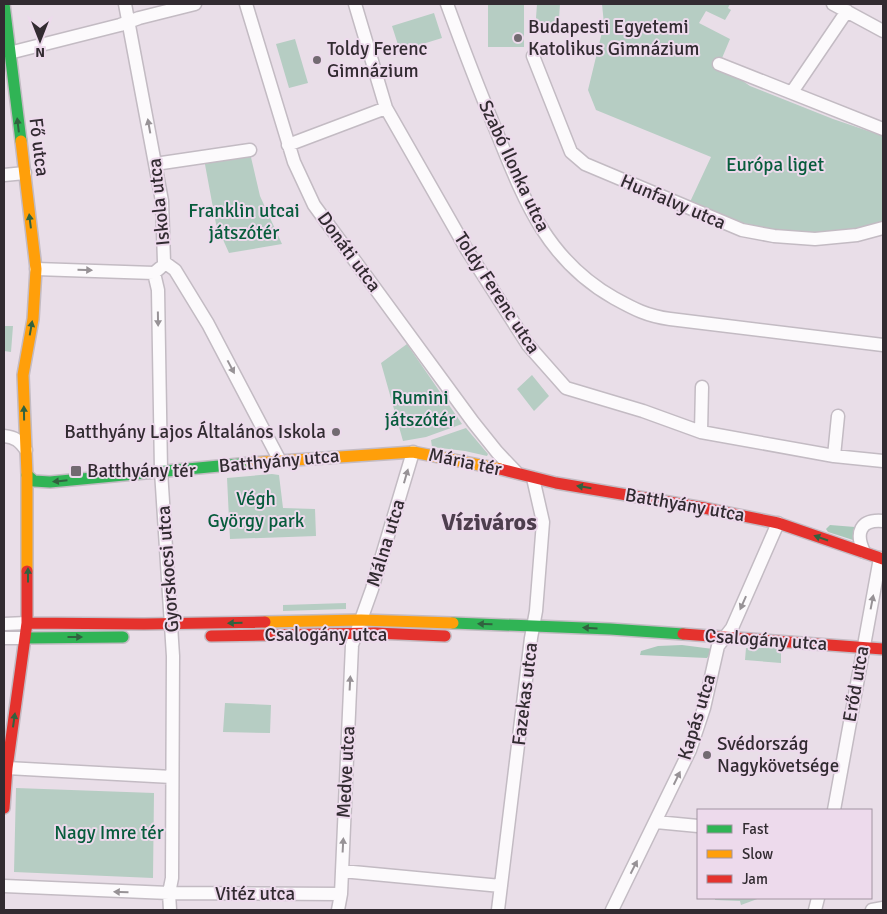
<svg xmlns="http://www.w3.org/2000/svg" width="887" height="914" viewBox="0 0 887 914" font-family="Signika,sans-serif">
<rect width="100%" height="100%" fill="#e9dee8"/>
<path fill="#b6cdc3" d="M 488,4 L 524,4 L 524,47 L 488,47 Z
M 537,4 L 560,4 L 558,33 L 535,32 Z
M 602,4 L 730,4 L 728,8 L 731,10 L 725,20 L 706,11 L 699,23 L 730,39 L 717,70 L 740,79 L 750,86 L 833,119 L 883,136 L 883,224 C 837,235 785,238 739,224 C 723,219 706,209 690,202 L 711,157 L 596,110 L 588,90 L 604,24 Z
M 434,13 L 442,38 L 400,51 L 392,26 Z
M 295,39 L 308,83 L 289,88 L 276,44 Z
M 250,153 L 260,196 L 282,244 L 229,253 L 216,224 L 204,159 Z
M 4,326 L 13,326 L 11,352 L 4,351 Z
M 407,344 L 462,424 L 426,437 L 403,441 L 381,363 Z
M 532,375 L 549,396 L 534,411 L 517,389 Z
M 466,428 L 488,454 L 487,456 L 465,451 L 432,447 L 431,440 Z
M 272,474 L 279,475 L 283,508 L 315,509 L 316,536 L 230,539 L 227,478 Z
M 346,603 L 346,609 L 283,611 L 283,605 Z
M 746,648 L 781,648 L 781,663 L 745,660 Z
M 225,703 L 271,705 L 270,733 L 223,732 Z
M 16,788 L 154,793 L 153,878 L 14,872 Z
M 715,898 L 760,898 L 741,905 L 740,901 L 715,900 Z"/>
<path fill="#a9c8ba" d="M 830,525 L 855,527 L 853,531 L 853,540 L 828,532 L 826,529 Z
M 682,645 L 713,649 L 707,658 L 640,655 L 641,651 L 658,646 Z"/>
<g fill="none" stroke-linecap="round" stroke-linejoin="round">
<defs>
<path id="street" d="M 125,4 L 162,201 L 164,262
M 246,4 L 294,162 L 314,205 L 473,422 L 497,452 L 516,472
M 355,4 L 386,108 L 467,250 L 528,345 L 566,388 L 643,411 L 701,432 L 834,456 L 883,461
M 447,4 C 462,45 478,87 495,128 C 523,197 545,259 614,298 C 634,309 647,316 670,319 L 883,345
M 833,4 L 883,31
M 9,53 L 120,25 L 139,18 L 195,4
M 533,56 L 571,152 L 585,164 L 742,230 L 774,236 L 815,239 L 857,235 L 883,228
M 719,64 L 883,129
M 792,92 L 847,11
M 288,145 L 386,108
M 155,164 L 250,150
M 4,175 L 25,173
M 164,262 L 175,270 L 208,324 L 280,461
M 36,269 L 154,273 L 160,268
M 154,273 L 158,290 L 161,471 L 173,656 L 172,878 L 169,893 L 170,910
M 701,432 L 702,387
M 4,436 C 15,437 20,441 26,450
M 834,456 L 838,416
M 864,552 C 855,533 860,519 883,521
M 4,624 L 27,623
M 4,638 L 26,638
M 7,768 L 172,777
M 834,810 L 880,558
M 656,822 L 698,826
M 342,871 L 501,886
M 4,886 L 169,893 L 341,894
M 338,910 L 341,894 L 352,645 L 372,589 L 413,452
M 498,910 L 531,638 L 536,611 L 543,522 L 533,478
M 612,910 L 690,750 L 704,708 L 718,646 L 732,628 L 778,523
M 815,910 L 818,898
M 872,910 L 883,908"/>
<path id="fast" d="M 4,4 L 21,141
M 27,475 L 34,481 L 50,482 L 251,463
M 453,623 L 610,629 L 683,634
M 26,638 L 123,637"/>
<path id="slow" d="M 21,141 L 36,269 L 33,319 L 23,375 L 27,475 L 27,571
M 251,463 L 413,452 L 500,469
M 265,622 L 361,620 L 453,623"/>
<path id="jam" d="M 500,469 L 556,483 L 704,508 L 778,523 L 883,559
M 27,623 L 144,624 L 265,622
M 683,634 L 883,649
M 211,636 L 375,633 L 445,636
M 4,808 L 7,768 L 27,623 L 27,571"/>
</defs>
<use href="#street" stroke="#c3bbc3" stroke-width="15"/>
<use href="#fast" stroke="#c3bbc3" stroke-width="14"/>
<use href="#slow" stroke="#c3bbc3" stroke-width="14"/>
<use href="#jam" stroke="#c3bbc3" stroke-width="14"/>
<use href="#street" stroke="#fcfafc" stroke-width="12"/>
<use href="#fast" stroke="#30b455" stroke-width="11"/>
<use href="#slow" stroke="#ff9f0a" stroke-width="11"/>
<use href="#jam" stroke="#e5322d" stroke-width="11"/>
</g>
<defs><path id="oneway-solid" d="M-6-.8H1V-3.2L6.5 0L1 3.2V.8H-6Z" transform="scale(1.25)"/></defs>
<g fill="#31623f">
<use href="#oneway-solid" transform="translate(18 125) rotate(-97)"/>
<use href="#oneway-solid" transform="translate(30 221) rotate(-97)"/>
<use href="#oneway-solid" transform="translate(31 328) rotate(-80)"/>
<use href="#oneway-solid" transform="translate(24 413) rotate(-91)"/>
<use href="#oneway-solid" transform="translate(60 481) rotate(174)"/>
<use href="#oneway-solid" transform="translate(584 487) rotate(-171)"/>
<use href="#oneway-solid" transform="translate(821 538) rotate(-161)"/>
<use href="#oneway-solid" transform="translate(28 575) rotate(-90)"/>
<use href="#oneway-solid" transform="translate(235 623) rotate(179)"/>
<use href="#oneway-solid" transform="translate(485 624) rotate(-178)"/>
<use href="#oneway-solid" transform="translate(590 628) rotate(-177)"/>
<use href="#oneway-solid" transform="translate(75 637)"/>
<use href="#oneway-solid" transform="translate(14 720) rotate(-82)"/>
</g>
<g fill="#979296">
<use href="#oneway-solid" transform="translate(149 126) rotate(-100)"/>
<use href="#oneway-solid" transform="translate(85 270) rotate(2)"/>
<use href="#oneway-solid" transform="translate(158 319) rotate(89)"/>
<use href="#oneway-solid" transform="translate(231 367) rotate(62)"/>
<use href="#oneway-solid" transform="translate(406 476) rotate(-74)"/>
<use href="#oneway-solid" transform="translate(872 602) rotate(-79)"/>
<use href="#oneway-solid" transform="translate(743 603) rotate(114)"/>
<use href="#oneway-solid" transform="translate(350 683) rotate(-87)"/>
<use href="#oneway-solid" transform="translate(677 778) rotate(-64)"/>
<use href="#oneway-solid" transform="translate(343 845) rotate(-87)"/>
<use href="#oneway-solid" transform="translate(634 867) rotate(-63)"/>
<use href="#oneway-solid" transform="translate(121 892) rotate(-178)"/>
</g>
<g fill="#726a71" stroke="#eddaec" stroke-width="2">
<circle cx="518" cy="38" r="5"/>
<circle cx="317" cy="60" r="5"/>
<circle cx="336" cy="432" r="5"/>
<rect x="70" y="465" width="12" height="12" rx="2.5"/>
<circle cx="707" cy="755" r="5"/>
</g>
<g text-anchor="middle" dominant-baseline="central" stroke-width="4" stroke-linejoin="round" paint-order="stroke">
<g font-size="19" fill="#322b31" stroke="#eddaec" text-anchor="start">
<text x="528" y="27">Budapesti Egyetemi<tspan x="528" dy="22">Katolikus Gimnázium</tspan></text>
<text x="327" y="49">Toldy Ferenc<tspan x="327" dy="22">Gimnázium</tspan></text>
<text x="326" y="432" text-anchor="end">Batthyány Lajos Általános Iskola</text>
<text x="87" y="471">Batthyány tér</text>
<text x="717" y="744">Svédország<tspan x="717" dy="22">Nagykövetsége</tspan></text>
</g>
<g font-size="19" fill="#322b31" stroke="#eddaec">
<text transform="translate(39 147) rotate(83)">Fő utca</text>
<text transform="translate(514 166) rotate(65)">Szabó Ilonka utca</text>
<text transform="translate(159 202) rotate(-96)">Iskola utca</text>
<text transform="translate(673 202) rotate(23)">Hunfalvy utca</text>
<text transform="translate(349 252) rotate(54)">Donáti utca</text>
<text transform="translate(497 293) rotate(57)">Toldy Ferenc utca</text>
<text transform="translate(279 461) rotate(-5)">Batthyány utca</text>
<text transform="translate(465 462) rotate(12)">Mária tér</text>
<text transform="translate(685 505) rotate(10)">Batthyány utca</text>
<text transform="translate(386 543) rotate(-73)">Málna utca</text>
<text transform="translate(168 569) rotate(-94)">Gyorskocsi utca</text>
<text x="326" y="635">Csalogány utca</text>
<text transform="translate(766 640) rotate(4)">Csalogány utca</text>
<text transform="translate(856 684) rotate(-80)">Erőd utca</text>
<text transform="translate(525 694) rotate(-83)">Fazekas utca</text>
<text transform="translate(697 717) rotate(-73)">Kapás utca</text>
<text transform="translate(346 772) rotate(-87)">Medve utca</text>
<text x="255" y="894">Vitéz utca</text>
</g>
<g font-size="19" fill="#075c3c" stroke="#eddaec">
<text x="775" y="165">Európa liget</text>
<text x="244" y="211">Franklin utcai<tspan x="244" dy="22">játszótér</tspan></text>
<text x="420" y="398">Rumini<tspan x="420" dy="22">játszótér</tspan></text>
<text x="256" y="499">Végh<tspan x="256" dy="22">György park</tspan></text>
<text x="109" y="833">Nagy Imre tér</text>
</g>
<g font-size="24" font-weight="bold" fill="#4e3f4e" stroke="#eddaec">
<text x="489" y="522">Víziváros</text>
</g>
</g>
<rect width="887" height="914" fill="none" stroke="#322b31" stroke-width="10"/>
<rect x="697" y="809" width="175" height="90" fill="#eddaec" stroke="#a294a1"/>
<rect x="707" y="825" width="25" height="8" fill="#30b455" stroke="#a294a1"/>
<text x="742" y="834" font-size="15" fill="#322b31">Fast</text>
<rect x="707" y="850" width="25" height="8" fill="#ff9f0a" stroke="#a294a1"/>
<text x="742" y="859" font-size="15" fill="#322b31">Slow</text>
<rect x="707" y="875" width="25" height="8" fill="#e5322d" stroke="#a294a1"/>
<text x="742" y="884" font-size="15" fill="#322b31">Jam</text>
<g transform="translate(40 40) rotate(180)" stroke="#eddaec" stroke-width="4" paint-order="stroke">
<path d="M0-4L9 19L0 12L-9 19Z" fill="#322b31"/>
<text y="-8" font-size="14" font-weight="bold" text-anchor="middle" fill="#322b31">N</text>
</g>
</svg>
